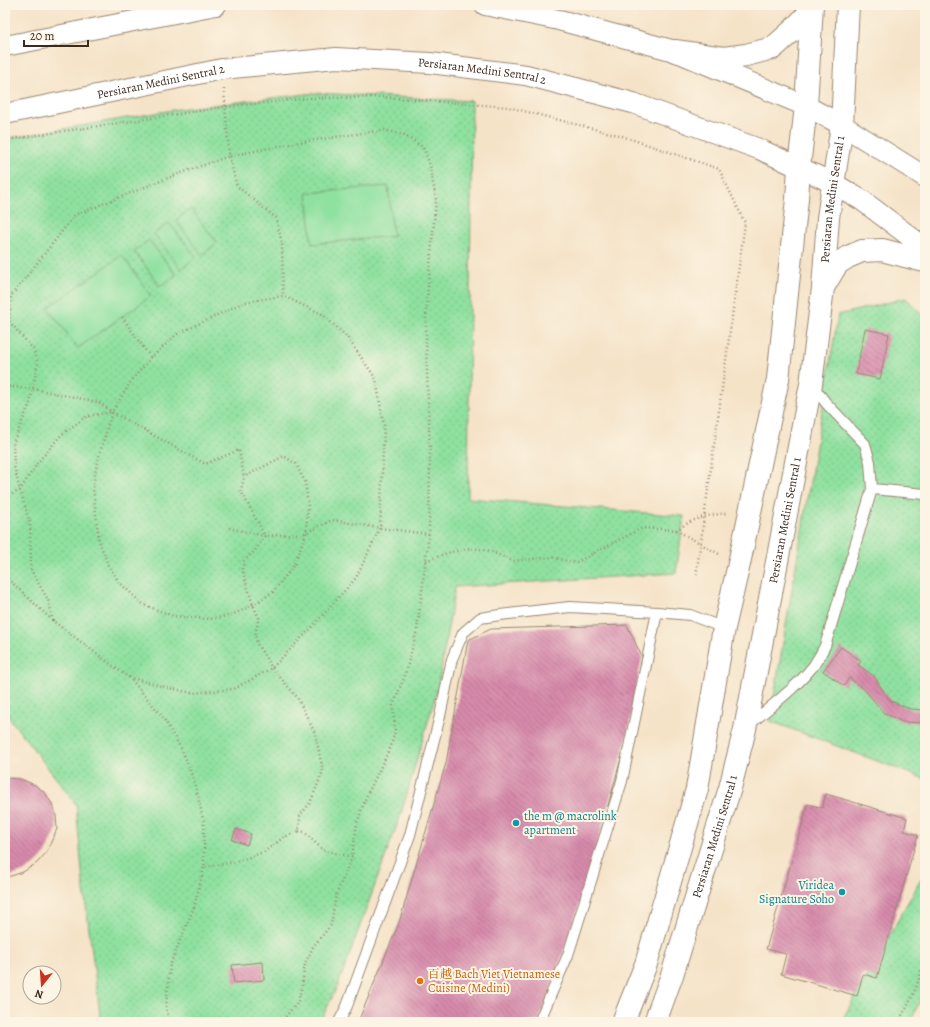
<svg xmlns="http://www.w3.org/2000/svg" width="930" height="1027" viewBox="0 0 930 1027" font-family="Alegreya,'Noto Serif SC',serif">
<defs>
<pattern id="park-dots" width="8" height="8" patternUnits="userSpaceOnUse"><rect width="8" height="8" fill="#8fe1a0"/><path d="M2 2h.1M6 6h.1" fill="none" stroke="#7cc189" stroke-width="1.8" stroke-linecap="round"/></pattern>
<pattern id="building-back-hatch" width="6" height="6" patternUnits="userSpaceOnUse"><rect width="6" height="6" fill="#d78aab"/><path d="M-1 5l2 2M0 0l6 6M5-1l2 2" fill="none" stroke="#b0718b"/></pattern>
</defs>
<rect width="100%" height="100%" fill="#fcf5e5"/>
<filter id="ink" filterUnits="userSpaceOnUse"><feTurbulence type="fractalNoise" baseFrequency=".025" numOctaves="2"/><feDisplacementMap in="SourceGraphic" scale="8" xChannelSelector="R" yChannelSelector="G"/><feConvolveMatrix kernelMatrix="1 2 1 2 8 2 1 2 1" color-interpolation-filters="sRGB"/></filter>
<filter id="wash" filterUnits="userSpaceOnUse"><feTurbulence type="fractalNoise" baseFrequency=".012" numOctaves="4" result="noise"/><feDisplacementMap in="SourceGraphic" scale="16" xChannelSelector="R" yChannelSelector="G"/><feGaussianBlur stdDeviation="0.9" result="paint"/><feColorMatrix in="noise" values="0 0 0 0 0 0 0 0 0 0 0 0 0 0 0 0 0 1.4 0 .05"/><feComposite in="paint" operator="in"/></filter>
<g filter="url(#wash)">
<rect width="100%" height="100%" fill="#f5e3c8"/>
<path fill="url(#park-dots)" stroke="#65865f" d="M 315,93 L 472,101 L 468,498 L 684,516 L 676,573 L 455,587 L 438,687 L 401,814 L 339,983 L 320,1022 L 101,1022 L 83,882 L 76,804 L 10,719 L 5,704 L 5,139 L 179,109 Z
M 906,298 L 925,318 L 925,779 L 770,721 L 838,315 Z
M 925,872 L 925,990 L 910,1022 L 841,1022 Z"/>
<path fill="#8fe1a0" stroke="#65865f" d="M 388,186 L 393,236 L 312,244 L 307,193 Z
M 191,209 L 217,243 L 202,255 L 176,220 Z
M 169,223 L 196,257 L 181,269 L 154,234 Z
M 149,240 L 176,275 L 160,286 L 134,251 Z
M 122,255 L 151,296 L 78,348 L 48,308 Z"/>
<g id="blocks">
<path fill="url(#building-back-hatch)" d="M 865,329 L 889,334 L 880,379 L 856,374 Z
M 627,625 L 642,657 L 628,733 L 587,882 L 544,1009 L 538,1022 L 358,1022 L 399,923 L 446,763 L 468,640 L 491,629 Z
M 841,647 L 861,661 L 858,665 L 874,676 L 884,692 L 891,701 L 910,709 L 925,710 L 925,723 L 903,722 L 884,713 L 863,688 L 849,678 L 844,686 L 823,671 Z
M 5,778 L 20,779 L 35,785 L 45,793 L 52,804 L 56,816 L 57,829 L 46,853 L 37,863 L 23,872 L 11,876 L 5,877 Z
M 826,794 L 907,818 L 904,831 L 918,835 L 877,978 L 863,974 L 857,996 L 781,974 L 786,954 L 766,949 L 808,804 L 822,808 Z
M 236,829 L 251,834 L 247,845 L 232,840 Z
M 263,962 L 264,980 L 234,983 L 232,965 Z"/>
</g>
</g>
<g filter="url(#ink)">
<use href="#blocks" fill-opacity="0" stroke="#988673" stroke-width="1"/>
<g fill="none" stroke-linecap="round" stroke-linejoin="round">
<defs>
<path id="lane" d="M 872,489 L 925,494
M 749,725 C 771,706 796,688 814,665 C 818,659 822,652 825,646 L 872,489 L 870,462 L 865,444 L 826,403 L 812,385
M 339,1022 L 347,1006 L 410,835 L 440,716 L 452,659 L 463,633 L 480,618 L 500,615 L 570,607 L 657,612
M 539,1022 L 568,955 L 622,781 L 657,612 L 690,615 L 724,628"/>
<g id="street">
<path d="M 485,5 L 559,20 L 675,51 L 806,106 L 842,125 L 925,177"/>
<path d="M 5,46 L 216,5"/>
<path id="s1" d="M 5,114 L 222,69 L 336,58 L 430,63 L 526,75 L 633,103 L 759,149 L 833,183 L 863,201 L 925,248"/>
</g>
<g id="secondary">
<path d="M 675,51 L 724,58 L 746,55 L 773,48 L 792,31 L 811,11"/>
<path d="M 824,286 L 837,264 L 848,257 L 862,251 L 882,250 L 925,261"/>
<path d="M 623,1022 L 646,964 L 697,789 L 724,628 L 739,564 L 778,379 L 797,199 L 799,167 L 806,106 L 812,5"/>
<path id="s2" d="M 655,1022 L 672,975 L 730,788 L 745,729 L 811,384 L 823,288 L 828,218 L 842,125 L 848,5"/>
</g>
</defs>
<use href="#lane" stroke="#988673" stroke-width="12"/>
<use href="#street" stroke="#988673" stroke-width="22"/>
<use href="#secondary" stroke="#988673" stroke-width="24"/>
<path stroke="#988673" stroke-width="2.5" stroke-dasharray="1 3" stroke-linecap="butt" d="M 224,89 L 229,156 L 237,186 L 276,218 L 282,243 L 283,296
M 5,140 L 225,107 L 311,98 L 382,97 L 508,107 L 622,136 L 719,169 L 745,223 L 696,576
M 122,317 L 151,358
M 5,386 L 34,389 L 98,402 L 112,412 L 205,464 L 239,450 L 244,477 L 241,491 L 265,536 L 255,551 L 244,561 L 242,569 L 253,605 L 259,618 L 255,634 L 257,644 L 272,668 L 297,697 L 315,733 L 323,771 L 310,803 L 300,815 L 299,831 L 284,837 L 264,852 L 235,862 L 204,867
M 5,498 L 20,490 L 38,462 L 61,435 L 87,416 L 112,412
M 229,528 L 265,536 L 306,533 L 332,520 L 380,528 L 429,534
M 676,530 C 697,517 704,516 728,513
M 426,561 L 447,553 L 470,548 L 487,550 L 513,561 L 552,557 L 575,563 L 642,528 L 676,530 L 719,554
M 5,576 L 53,621 L 128,677 L 169,688 L 192,693 L 234,689 L 272,668 L 312,627 L 356,578 L 380,528 L 384,426 L 376,379 L 347,337 L 322,314 L 283,296 L 244,302 L 176,335 L 151,358 L 132,380 L 112,412 L 97,462 L 93,488 L 99,541 L 108,565 L 119,582 L 144,605 L 173,616 L 210,619 L 232,615 L 253,605 L 273,592 L 294,565 L 306,533 L 308,503 L 305,482 L 296,464 L 284,456 L 244,477
M 53,621 L 48,600 L 31,570 L 30,523 L 20,490 L 14,466 L 13,443 L 30,403 L 38,362 L 33,349 L 9,321 L 11,296 L 75,215 L 173,176 L 229,156 L 301,142 L 384,130 L 404,135 L 423,147 L 430,165 L 436,200 L 426,309 L 426,344 L 430,455 L 429,534 L 417,630 L 405,675 L 393,706 L 395,731 L 391,746 L 366,797 L 357,823 L 352,857 L 336,895 L 331,925 L 313,947 L 305,964 L 302,985 L 298,1002 L 281,1022
M 129,677 L 162,716 L 182,750 L 194,780 L 204,823 L 204,867 L 194,907 L 170,965 L 166,1007 L 169,1022
M 299,831 L 304,832 L 323,850 L 352,857
M 897,1022 C 912,1003 920,979 925,956"/>
<use href="#lane" stroke="#fff" stroke-width="10"/>
<use href="#street" stroke="#fff" stroke-width="20"/>
<use href="#secondary" stroke="#fff" stroke-width="22"/>
</g>
</g>
<g fill="#0f9aa8" stroke="#fcf5e5" stroke-width="1.5">
<circle cx="516" cy="823" r="4"/>
<circle cx="842" cy="892" r="4"/>
</g>
<circle fill="#e8710a" stroke="#fcf5e5" stroke-width="1.5" cx="420" cy="981" r="4"/>
<g text-anchor="middle" dominant-baseline="central" stroke-width="4" stroke-linejoin="round" paint-order="stroke">
<g font-size="12" fill="#3b2a1e" stroke="#fcf5e5">
<text stroke="none"><textPath href="#s1" startOffset="483">Persiaran Medini Sentral 2</textPath></text>
<text stroke="none"><textPath href="#s1" startOffset="159">Persiaran Medini Sentral 2</textPath></text>
<text stroke="none"><textPath href="#s2" startOffset="844">Persiaran Medini Sentral 1</textPath></text>
<text stroke="none"><textPath href="#s2" startOffset="519">Persiaran Medini Sentral 1</textPath></text>
<text stroke="none"><textPath href="#s2" startOffset="195">Persiaran Medini Sentral 1</textPath></text>
</g>
<g font-size="12" fill="#0d838f" stroke="#fcf5e5" text-anchor="start">
<text x="524" y="816">the m @ macrolink<tspan x="524" dy="14">apartment</tspan></text>
<text x="834" y="885" text-anchor="end">Viridea<tspan x="834" dy="14">Signature Soho</tspan></text>
</g>
<g font-size="12" fill="#c56008" stroke="#fcf5e5" text-anchor="start">
<text x="428" y="974">百越 Bach Viet Vietnamese<tspan x="428" dy="14">Cuisine (Medini)</tspan></text>
</g>
</g>
<rect width="930" height="1027" fill="none" stroke="#fcf5e5" stroke-width="20"/>
<g transform="translate(42 985) rotate(197)"><circle r="19" fill="#fcf5e5" stroke="#afa495"/>
<path d="M0-3L7 15L0 10L-7 15Z" fill="#c8321e"/>
<text y="-6" font-size="11" font-weight="bold" text-anchor="middle" fill="#3b2a1e">N</text>
</g>
<path d="M24 40v6h64v-6" fill="none" stroke="#3b2a1e" stroke-width="2"/>
<text x="30" y="40" font-size="12" fill="#3b2a1e" stroke="#fcf5e5" stroke-width="3" paint-order="stroke">20 m</text>
</svg>
